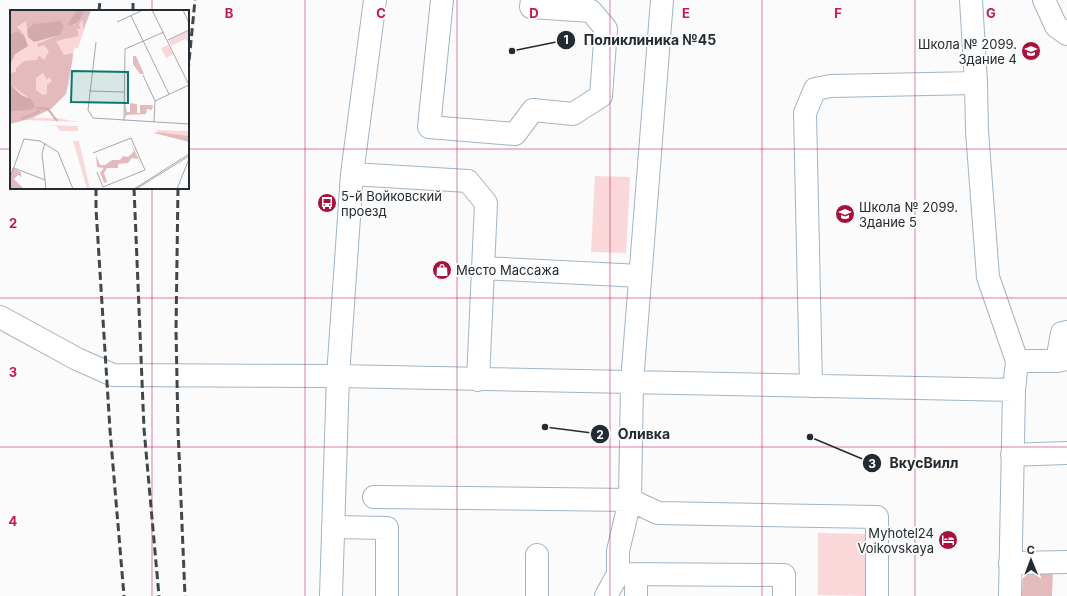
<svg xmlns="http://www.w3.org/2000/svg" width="1067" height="596" viewBox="0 0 1067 596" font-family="Inter,sans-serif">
<rect width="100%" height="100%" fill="#fbfbfb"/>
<path fill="#fad8da" d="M 595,176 L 630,177 L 626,253 L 591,252 Z
M 818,533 L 866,534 L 865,596 L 818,595 Z"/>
<path fill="#e4bbbd" d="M 1023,571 L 1053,572 L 1052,596 L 1022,596 Z"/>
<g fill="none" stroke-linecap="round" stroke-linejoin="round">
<defs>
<path id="minor" d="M 442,0 L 429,127 L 515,134 L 533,110 L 573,114 L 601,96 L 606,29 L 591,11 L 531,7 L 532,0
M 971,0 L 976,83 L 977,131 L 988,277 L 1017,361 L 1014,390 L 1010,596
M 1044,0 L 1056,26 L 1067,34
M 352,174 L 468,181 L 486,203 L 478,380
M 483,268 L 640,276
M 0,317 L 77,359 L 113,375 L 338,376 L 1014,390
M 1017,361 L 1057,361 L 1067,359
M 1057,361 L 1062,333 L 1067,332
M 811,386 L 805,113 L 815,89 L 831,86 L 976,83
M 1012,455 L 1067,453
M 374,497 L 630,500 L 658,513 L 877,517 L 877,596
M 333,527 L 387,528 L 387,596
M 1010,563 L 1067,562
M 618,574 L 784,575 L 784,596
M 331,596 L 338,376 L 352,174 L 375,0
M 537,596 L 537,555
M 606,596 L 618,574 L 618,551 L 630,500 L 632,382 L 662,0
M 636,596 L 636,574"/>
</defs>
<use href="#minor" stroke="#a0b5c6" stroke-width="24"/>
<use href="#minor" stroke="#fff" stroke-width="22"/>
<path stroke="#3f464c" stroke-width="3" stroke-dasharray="8 4" stroke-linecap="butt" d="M 99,11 L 100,0
M 133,11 L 133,0
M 188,72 L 195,0
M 96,188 L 96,209 L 110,430 L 124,596
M 134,188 L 144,429 L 159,596
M 178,188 L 176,330 L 178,429 L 185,596"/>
</g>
<path fill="none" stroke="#c2185b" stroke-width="1" stroke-opacity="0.55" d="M 152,0 L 152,11M 305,0 L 305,596M 457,0 L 457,596M 610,0 L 610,596M 762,0 L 762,596M 915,0 L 915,596M 0,149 L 11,149M 188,149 L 1067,149M 152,188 L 152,596M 0,298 L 1067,298M 0,447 L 1067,447"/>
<defs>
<symbol id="school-disc" viewBox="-11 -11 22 22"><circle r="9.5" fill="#a8113c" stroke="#fbfbfb"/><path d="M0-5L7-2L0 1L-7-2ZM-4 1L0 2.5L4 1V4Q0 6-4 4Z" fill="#fff"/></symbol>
<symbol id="bus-disc" viewBox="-11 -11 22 22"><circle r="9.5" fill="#a8113c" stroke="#fbfbfb"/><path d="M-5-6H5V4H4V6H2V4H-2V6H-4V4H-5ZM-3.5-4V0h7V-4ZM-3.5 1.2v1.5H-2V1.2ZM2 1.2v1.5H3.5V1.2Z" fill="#fff"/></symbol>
<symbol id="shop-disc" viewBox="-11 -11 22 22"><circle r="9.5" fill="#a8113c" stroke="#fbfbfb"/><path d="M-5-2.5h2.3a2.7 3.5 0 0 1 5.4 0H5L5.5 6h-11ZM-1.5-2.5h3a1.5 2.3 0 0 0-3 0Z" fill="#fff"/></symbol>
<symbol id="hotel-disc" viewBox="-11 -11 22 22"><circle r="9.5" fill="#a8113c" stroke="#fbfbfb"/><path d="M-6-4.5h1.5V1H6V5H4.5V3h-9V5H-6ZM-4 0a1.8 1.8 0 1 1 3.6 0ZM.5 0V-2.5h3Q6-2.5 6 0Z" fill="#fff"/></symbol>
</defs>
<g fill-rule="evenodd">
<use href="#school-disc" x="1020" y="40" width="22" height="22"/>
<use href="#bus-disc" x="316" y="192" width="22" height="22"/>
<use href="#school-disc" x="834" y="203" width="22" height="22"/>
<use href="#shop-disc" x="431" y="259" width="22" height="22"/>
<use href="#hotel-disc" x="937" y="529" width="22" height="22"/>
</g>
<g text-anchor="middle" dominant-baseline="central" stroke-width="4" stroke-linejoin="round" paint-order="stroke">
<g font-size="13" fill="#242c33" stroke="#fbfbfb" text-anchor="start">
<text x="1017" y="44" text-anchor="end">Школа № 2099.<tspan x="1017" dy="15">Здание 4</tspan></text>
<text x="341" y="196">5-й Войковский<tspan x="341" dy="15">проезд</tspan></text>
<text x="859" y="207">Школа № 2099.<tspan x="859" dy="15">Здание 5</tspan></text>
<text x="456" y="270">Место Массажа</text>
<text x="934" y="533" text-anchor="end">Myhotel24<tspan x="934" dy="15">Voikovskaya</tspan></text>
</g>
</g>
<g transform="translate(10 10)">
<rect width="179" height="179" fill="#fbfbfb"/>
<path d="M 0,0 L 81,0 L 68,38 L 65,38 L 63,43 L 59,75 L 55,83 L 41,98 L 23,108 L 47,108 L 68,112 L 14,110 L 0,114 ZM 178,21 L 179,33 L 175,29 L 161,36 L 159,30 ZM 158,35 L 163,44 L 156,48 L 151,38 ZM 32,115 L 68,116 L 68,121 L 51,121 L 46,116 ZM 146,120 L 179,121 L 179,126 L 150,124 ZM 63,131 L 69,131 L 80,179 L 77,179 Z" fill="#fad8da"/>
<path d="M 0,0 L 67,0 L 58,13 L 64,15 L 75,0 L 81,0 L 73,20 L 73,10 L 69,14 L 71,19 L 67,19 L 69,26 L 46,31 L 54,45 L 63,43 L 63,46 L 56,84 L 41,99 L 22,108 L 0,114 L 0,102 L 11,101 L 19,88 L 0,74 L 0,63 L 6,62 L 6,58 L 14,51 L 27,50 L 29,45 L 34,50 L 39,41 L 34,35 L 28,37 L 27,34 L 47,26 L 54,16 L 46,12 L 33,13 L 21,15 L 17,19 L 16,11 L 7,17 L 14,24 L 8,21 L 0,24 ZM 33,63 L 37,70 L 39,67 L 42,71 L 37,75 L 37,84 L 33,85 L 26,80 L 26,68 ZM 123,46 L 126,46 L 134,64 L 130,64 L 123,54 ZM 115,92 L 117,102 L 120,102 L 120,93 L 127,94 L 127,103 L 130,103 L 130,95 L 143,95 L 142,100 L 137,99 L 136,104 L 117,105 L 115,108 ZM 146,122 L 179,126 L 179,132 L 144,123 ZM 120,130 L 133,159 L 128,149 L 122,148 L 118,153 L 108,154 L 108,158 L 97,158 L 94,163 L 97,172 L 94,173 L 90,162 L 94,158 L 87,157 L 86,145 L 90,155 L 95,155 L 102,150 L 110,150 L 113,146 L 118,147 L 124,141 ZM 2,158 L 11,162 L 11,167 L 4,162 L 8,165 L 4,169 L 14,179 L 0,178 Z" fill="#e4bbbd" fill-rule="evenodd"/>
<path d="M 67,0 L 75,0 L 68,12 L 60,16 L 58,13 ZM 50,11 L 54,16 L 50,25 L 24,32 L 18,27 L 17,19 L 23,14 ZM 8,21 L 14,25 L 18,36 L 5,44 L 0,55 L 0,24 ZM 0,74 L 11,85 L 21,89 L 25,96 L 23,99 L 0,102 Z" fill="#d3aaad"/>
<path fill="none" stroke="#d3aaad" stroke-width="2" d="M 26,98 L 38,99 L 47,111M 11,109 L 30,101"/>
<path fill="none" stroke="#a5a8ab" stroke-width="1" d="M 142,0 L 179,75 L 145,91M 173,0 L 179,13M 121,6 L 159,84M 107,12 L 133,0M 158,30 L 179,20M 86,32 L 78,100 L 83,108 L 179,114M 133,65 L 145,91 L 144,112M 79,81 L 115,82M 114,111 L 115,39 L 154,22M 35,133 L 32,144 L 36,179M 83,143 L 121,128 L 135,160 L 93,177 L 87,162M 4,158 L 35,170M 0,168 L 14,129 L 30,131 L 48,142 L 63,179M 124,179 L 179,144M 126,179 L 179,146M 167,179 L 179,149"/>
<path fill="#0f766e" fill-opacity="0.15" stroke="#0f766e" stroke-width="2" d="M 62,61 L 118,62 L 118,93 L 61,92 Z"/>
<rect width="179" height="179" fill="none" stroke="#242c33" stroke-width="2"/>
</g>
<g font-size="13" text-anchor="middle" font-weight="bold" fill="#c2185b" stroke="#fbfbfb" stroke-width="4" stroke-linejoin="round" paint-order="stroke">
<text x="229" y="18">B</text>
<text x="381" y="18">C</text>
<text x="534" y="18">D</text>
<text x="686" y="18">E</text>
<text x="838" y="18">F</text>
<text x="991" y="18">G</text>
<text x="13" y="228">2</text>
<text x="13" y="377">3</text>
<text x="13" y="526">4</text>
</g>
<path fill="none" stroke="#242c33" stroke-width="1.5" d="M512 51L566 40M545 427L600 434M810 437L872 463"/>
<g fill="#242c33" stroke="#fbfbfb" stroke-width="1.5">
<circle cx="512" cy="51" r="4"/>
<circle cx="545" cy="427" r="4"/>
<circle cx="810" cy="437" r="4"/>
<circle cx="566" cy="40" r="10"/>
<circle cx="600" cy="434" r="10"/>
<circle cx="872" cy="463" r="10"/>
</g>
<g font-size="12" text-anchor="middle" font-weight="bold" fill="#fff">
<text x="566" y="44">1</text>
<text x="600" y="439">2</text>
<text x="872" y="468">3</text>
</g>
<g font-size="14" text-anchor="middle" font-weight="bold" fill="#242c33" stroke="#fbfbfb" stroke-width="4" stroke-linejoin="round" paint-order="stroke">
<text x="650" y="45">Поликлиника №45</text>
<text x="644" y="439">Оливка</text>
<text x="924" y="468">ВкусВилл</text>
</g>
<g transform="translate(1031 560) rotate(359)" stroke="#fbfbfb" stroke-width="3" paint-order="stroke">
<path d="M0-3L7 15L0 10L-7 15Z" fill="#242c33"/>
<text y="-6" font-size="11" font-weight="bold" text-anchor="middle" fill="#242c33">С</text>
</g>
</svg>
